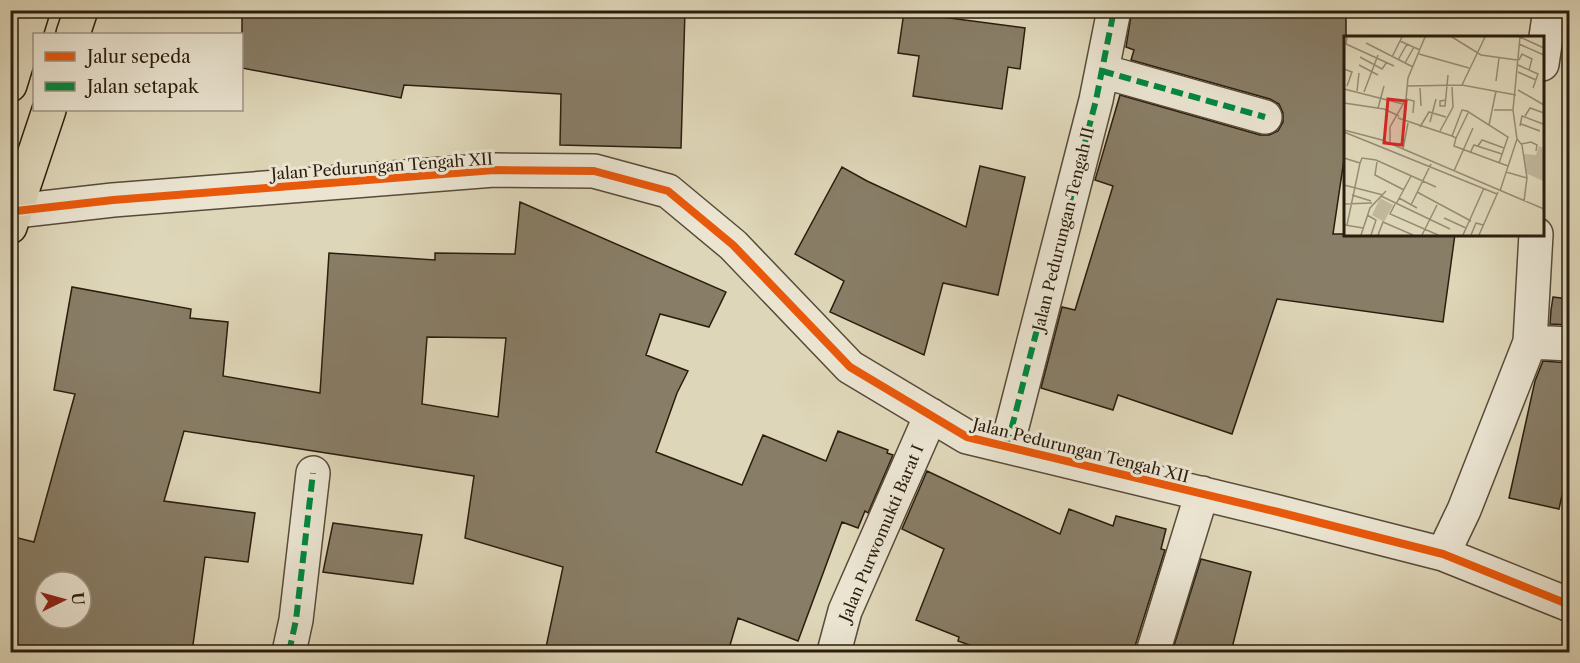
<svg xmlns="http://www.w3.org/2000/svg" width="1580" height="663" viewBox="0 0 1580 663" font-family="'Libre Caslon Text',serif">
<rect width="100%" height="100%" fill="#ded6b8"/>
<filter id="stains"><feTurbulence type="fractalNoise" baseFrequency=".00333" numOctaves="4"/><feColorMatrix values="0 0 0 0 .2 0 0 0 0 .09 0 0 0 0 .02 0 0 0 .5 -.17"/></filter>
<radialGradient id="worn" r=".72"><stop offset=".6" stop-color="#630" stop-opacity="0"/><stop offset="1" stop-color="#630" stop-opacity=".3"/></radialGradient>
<path fill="#887d66" stroke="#2b1d0e" stroke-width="1.5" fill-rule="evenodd" d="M 242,10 L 685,10 L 681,148 L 560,145 L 561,94 L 404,85 L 401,98 L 242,68 Z
M 1132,10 L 1346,10 L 1346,146 L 1333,234 L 1455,234 L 1443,322 L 1277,299 L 1232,434 L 1118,395 L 1113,410 L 1041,388 L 1062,307 L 1075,310 L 1113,186 L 1095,180 L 1120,95 L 1260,135 L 1269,135 L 1278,131 L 1283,122 L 1283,113 L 1279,104 L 1270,99 L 1131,60 L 1134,50 L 1126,47 Z
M 904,12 L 1025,28 L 1020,69 L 1008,67 L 1002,109 L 913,96 L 919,56 L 898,53 Z
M 980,166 L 1025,177 L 998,295 L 943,283 L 924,355 L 830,312 L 844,281 L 795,254 L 842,167 L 867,181 L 966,227 Z
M 520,202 L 726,292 L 709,327 L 660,314 L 646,355 L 688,371 L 677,393 L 656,452 L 742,485 L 763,435 L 826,461 L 838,431 L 888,450 L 887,453 L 893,455 L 868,513 L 865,511 L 858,528 L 842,522 L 798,641 L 738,618 L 728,652 L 545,652 L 563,567 L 465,538 L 474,476 L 184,431 L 164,501 L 255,513 L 248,562 L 205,557 L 192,652 L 46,652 L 10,643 L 10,536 L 34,542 L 75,394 L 54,390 L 72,287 L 191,309 L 190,318 L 228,322 L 223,376 L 320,393 L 329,253 L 435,260 L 435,253 L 515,254 ZM 427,337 L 506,338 L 498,417 L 422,404 ZM 45,582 L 81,582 L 81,618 L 45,618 Z
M 1553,297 L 1569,299 L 1569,325 L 1550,324 L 1551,310 Z
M 1543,361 L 1569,363 L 1569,463 L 1559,509 L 1509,498 L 1535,381 Z
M 927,471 L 1060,534 L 1069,509 L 1113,526 L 1116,516 L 1166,529 L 1161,549 L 1165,550 L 1135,646 L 1135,652 L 989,652 L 958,641 L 959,637 L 916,620 L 944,549 L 902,529 Z
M 333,523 L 422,535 L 413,584 L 323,572 Z
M 1201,559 L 1251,572 L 1231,652 L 1172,652 Z"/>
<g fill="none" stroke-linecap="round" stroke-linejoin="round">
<defs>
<path id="street" d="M 1542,64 L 1550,10
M 1102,71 L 1265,117
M 16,211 L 113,200 L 494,170 L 594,171 L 668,191 L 733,245 L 850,367 L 967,437 L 1278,512 L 1443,554 L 1570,605
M 1530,342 L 1570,344
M 1007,446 L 1096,100 L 1114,10
M 1443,554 L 1464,510 L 1530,342 L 1536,234
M 289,652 L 296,620 L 313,473
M 834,652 L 845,611 L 931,415
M 1153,652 L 1202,493"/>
<path id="primary" d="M 73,34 L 81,10
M 10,85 L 33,10
M 10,227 L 49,110"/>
</defs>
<use href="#street" stroke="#584b38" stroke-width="36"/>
<use href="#primary" stroke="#2b1d0e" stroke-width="36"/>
<use href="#street" stroke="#eae4d1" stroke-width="33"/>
<use href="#primary" stroke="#ded6b8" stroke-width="33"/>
<path stroke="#00873e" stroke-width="6" stroke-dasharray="12 6" stroke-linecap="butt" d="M 1102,71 L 1265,117
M 1007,446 L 1096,100 L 1114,10
M 289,652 L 296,620 L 313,473"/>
<defs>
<path id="cycleway" d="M 16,211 L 113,200 L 494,170 L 594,171 L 668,191 L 733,245 L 850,367 L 967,437 L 1278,512 L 1443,554 L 1570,605"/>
</defs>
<use href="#cycleway" stroke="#eae4d1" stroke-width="11"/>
<use href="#cycleway" stroke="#e8590c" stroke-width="8"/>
</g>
<g text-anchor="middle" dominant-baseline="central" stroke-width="6" stroke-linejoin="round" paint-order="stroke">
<g font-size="16" fill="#2b1d0e" stroke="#eae4d1">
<text transform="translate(382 166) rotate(-4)">Jalan Pedurungan Tengah XII</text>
<text transform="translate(1063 229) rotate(-76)">Jalan Pedurungan Tengah II</text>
<text transform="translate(1081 450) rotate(14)">Jalan Pedurungan Tengah XII</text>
<text transform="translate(881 533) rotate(-67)">Jalan Purwomukti Barat I</text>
</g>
</g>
<g transform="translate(1344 36)">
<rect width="200" height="200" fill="#ded6b8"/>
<path d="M 195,110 L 199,112 L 199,145 L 182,137 L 179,118 L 192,119 ZM 36,162 L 49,169 L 40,186 L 28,179 Z" fill="#c0b79b"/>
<path fill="none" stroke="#968c74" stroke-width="1.5" d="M 3,1 L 2,8 L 50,30M 108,1 L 137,19 L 173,24M 176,1 L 200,12M 56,5 L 76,14M 22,7 L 69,31M 175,8 L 200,19M 75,18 L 125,32M 16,21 L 38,33 L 43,26M 48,21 L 58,1M 54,24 L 63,8M 175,24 L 178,18 L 188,23 L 185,34M 61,27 L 70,11M 15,29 L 34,39M 174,29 L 194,38 L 189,52M 0,33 L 8,36 L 3,50M 174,36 L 192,44M 152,45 L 155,22M 118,49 L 141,1M 63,50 L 118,49 L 172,59M 76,52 L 77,70M 0,53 L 59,68M 174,54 L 200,69M 13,55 L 15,37M 20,56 L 34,19M 62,63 L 70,65 L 69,77M 102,64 L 96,65 L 96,70 L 101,70 L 104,39M 0,67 L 40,73 L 55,80M 34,72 L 40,50M 150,74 L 169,74M 181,80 L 186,72 L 200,77M 54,82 L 108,100 L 112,102 L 110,110 L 164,130M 86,86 L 92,63M 177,88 L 196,95M 145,89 L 152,55M 176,90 L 178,80 L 199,88M 76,91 L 85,76 L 102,81M 0,94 L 38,104 L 200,173M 96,95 L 109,71 L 108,51M 0,96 L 153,158M 108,100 L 118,74 L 123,75 L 164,101 L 155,127M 112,102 L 124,77M 173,103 L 178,109 L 183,142 L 180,165M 46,107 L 46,91 L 62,63 L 64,42 L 81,1M 177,108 L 187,106 L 193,109 L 192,115M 134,110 L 138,104 L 160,112M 59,113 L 64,87M 126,117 L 130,109 L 158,118M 0,122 L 16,127 L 18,122 L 32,124 L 92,151M 33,126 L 31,139 L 60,154M 110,135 L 129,92M 162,136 L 183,142M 0,149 L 39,159M 156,155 L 173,103 L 169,74 L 176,1M 73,156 L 127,185M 8,159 L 27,165M 37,160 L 106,193M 55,162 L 73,172M 0,168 L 28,167M 51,168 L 46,178 L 94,199M 52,168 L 67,140M 67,169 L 87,128M 23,179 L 32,184 L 27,199M 100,182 L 122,192M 1,189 L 19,192M 3,189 L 16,127M 17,199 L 26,172 L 42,155M 34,199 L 39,186 L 69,199M 78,199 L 93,169M 119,199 L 140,152M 127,199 L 132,187 L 139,189M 135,199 L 154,156"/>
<path fill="#d62828" fill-opacity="0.15" stroke="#d62828" stroke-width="3" d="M 44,63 L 62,65 L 58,109 L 40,107 Z"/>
<rect width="200" height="200" fill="none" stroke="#2b1d0e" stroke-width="3"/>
</g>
<rect width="1580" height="663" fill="none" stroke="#ded6b8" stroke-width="36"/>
<rect x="12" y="12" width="1556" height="639" fill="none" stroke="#2b1d0e" stroke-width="3"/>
<rect x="18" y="18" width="1544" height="627" fill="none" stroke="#2b1d0e" stroke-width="1.5"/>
<rect x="33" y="33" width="210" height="78" fill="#eae4d1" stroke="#9e9483" stroke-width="1.5"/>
<rect x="45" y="52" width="30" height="9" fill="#e8590c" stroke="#9e9483" stroke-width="1.5"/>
<text x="87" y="63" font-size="18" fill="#2b1d0e">Jalur sepeda</text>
<rect x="45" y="82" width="30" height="9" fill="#00873e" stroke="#9e9483" stroke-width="1.5"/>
<text x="87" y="93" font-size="18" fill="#2b1d0e">Jalan setapak</text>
<g transform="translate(63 600) rotate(85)"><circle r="28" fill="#eae4d1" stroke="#9e9483" stroke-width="1.5"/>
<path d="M0-4.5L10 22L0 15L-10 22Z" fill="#8f2418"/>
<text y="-9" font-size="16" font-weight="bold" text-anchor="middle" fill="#2b1d0e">U</text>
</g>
<rect width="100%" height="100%" filter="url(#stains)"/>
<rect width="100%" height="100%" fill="url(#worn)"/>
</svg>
